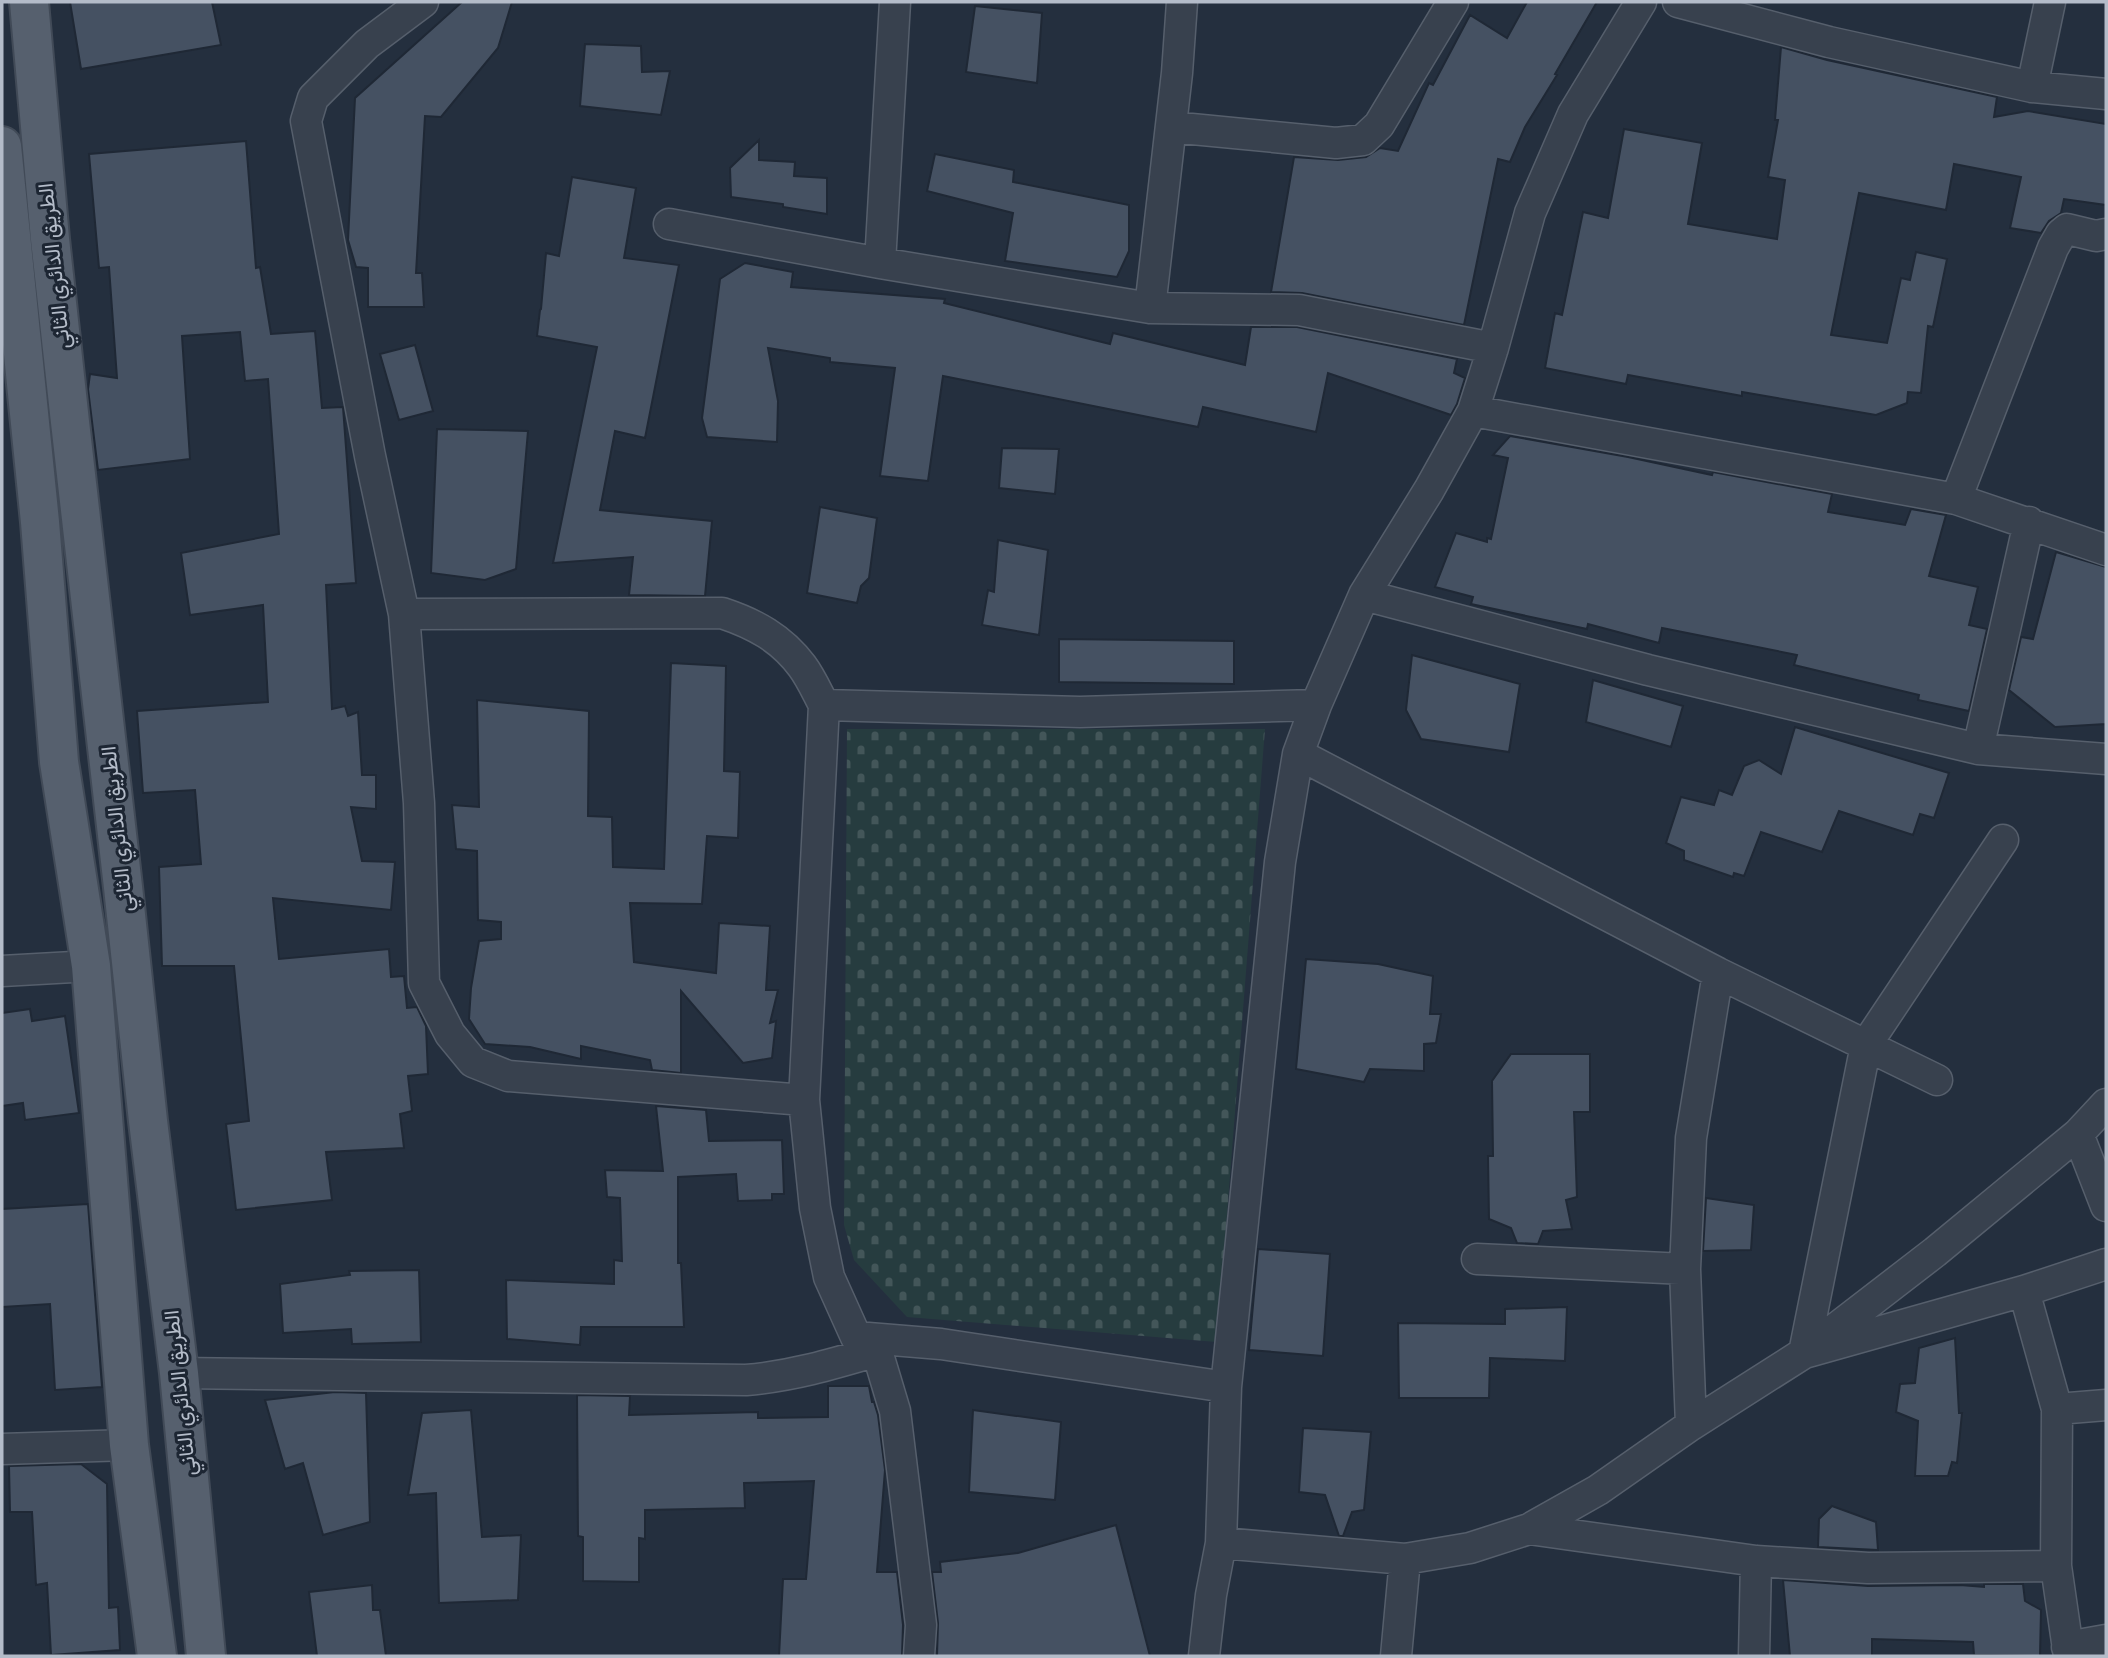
<svg xmlns="http://www.w3.org/2000/svg" width="2108" height="1658" viewBox="0 0 2108 1658" font-family="Roboto,Vazirmatn,sans-serif">
<defs>
<pattern id="cemetery-stones" width="16" height="16" patternUnits="userSpaceOnUse" patternTransform="scale(1.75)"><rect width="16" height="16" fill="#263c3f"/><path d="M2 7V4a2 2 0 0 1 4 0v3zM10 15v-3a2 2 0 0 1 4 0v3z" fill="#435659"/></pattern>
</defs>
<rect width="100%" height="100%" fill="#242f3e"/>
<path fill="url(#cemetery-stones)" d="M 847,729 L 1265,729 L 1217,1342 L 907,1317 L 854,1260 L 844,1225 Z"/>
<path fill="#455162" stroke="#1f2835" stroke-width="2" d="M 70,2 L 212,2 L 221,45 L 81,69 Z
M 462,2 L 512,2 L 498,48 L 441,117 L 425,116 L 416,273 L 422,273 L 424,307 L 368,307 L 368,268 L 356,267 L 348,240 L 355,98 Z
M 1527,2 L 1597,2 L 1555,74 L 1557,75 L 1525,127 L 1510,162 L 1498,159 L 1464,325 L 1302,293 L 1271,292 L 1294,157 L 1338,160 L 1366,157 L 1380,148 L 1398,151 L 1429,83 L 1433,85 L 1470,15 L 1507,38 Z
M 975,6 L 1042,13 L 1037,83 L 966,72 Z
M 585,44 L 641,46 L 642,72 L 670,71 L 661,115 L 580,106 Z
M 1781,47 L 1827,60 L 1997,97 L 1994,117 L 2028,111 L 2106,124 L 2106,205 L 2064,199 L 2061,213 L 2049,221 L 2041,233 L 2010,228 L 2021,177 L 1954,164 L 1946,210 L 1859,193 L 1831,335 L 1887,343 L 1901,278 L 1910,280 L 1916,252 L 1947,259 L 1933,327 L 1928,326 L 1921,393 L 1908,392 L 1907,403 L 1876,415 L 1742,392 L 1742,396 L 1628,375 L 1626,384 L 1545,368 L 1555,313 L 1562,315 L 1583,212 L 1608,218 L 1624,129 L 1702,143 L 1688,224 L 1777,239 L 1785,180 L 1768,177 L 1778,120 L 1775,120 Z
M 759,140 L 759,160 L 795,162 L 794,176 L 827,178 L 827,214 L 783,207 L 783,204 L 731,197 L 730,168 Z
M 246,141 L 256,268 L 260,267 L 271,334 L 315,331 L 322,408 L 343,407 L 356,583 L 326,585 L 332,709 L 345,706 L 348,716 L 358,712 L 362,775 L 376,775 L 376,809 L 351,807 L 362,861 L 395,862 L 391,910 L 273,898 L 279,959 L 389,949 L 391,977 L 404,976 L 407,1008 L 417,1007 L 426,1026 L 428,1074 L 408,1076 L 412,1111 L 400,1114 L 404,1148 L 326,1152 L 332,1200 L 236,1210 L 226,1124 L 249,1121 L 234,966 L 162,966 L 159,867 L 201,864 L 195,790 L 143,793 L 137,711 L 268,702 L 263,605 L 190,615 L 181,553 L 279,534 L 268,379 L 245,381 L 240,332 L 182,336 L 190,459 L 98,470 L 88,389 L 90,374 L 117,378 L 109,267 L 99,268 L 89,154 Z
M 935,154 L 1014,170 L 1013,182 L 1129,205 L 1129,251 L 1117,277 L 1005,261 L 1013,213 L 927,191 Z
M 572,177 L 636,188 L 624,258 L 679,265 L 645,438 L 615,431 L 600,510 L 712,521 L 705,596 L 629,595 L 633,557 L 553,563 L 597,347 L 537,336 L 540,310 L 541,309 L 546,253 L 559,256 Z
M 745,263 L 793,272 L 791,287 L 945,299 L 944,303 L 1110,344 L 1113,333 L 1245,365 L 1251,327 L 1297,327 L 1457,359 L 1454,373 L 1465,378 L 1457,404 L 1451,415 L 1328,373 L 1316,432 L 1203,407 L 1198,427 L 943,376 L 928,481 L 880,476 L 895,368 L 830,362 L 830,358 L 768,348 L 778,401 L 777,442 L 707,437 L 702,418 L 720,279 Z
M 415,345 L 433,411 L 399,420 L 380,354 Z
M 437,429 L 528,431 L 516,569 L 485,580 L 431,573 Z
M 1510,436 L 1628,457 L 1712,475 L 1713,472 L 1832,494 L 1828,512 L 1905,525 L 1911,509 L 1946,515 L 1929,576 L 1978,587 L 1969,625 L 1987,629 L 1969,711 L 1918,700 L 1919,695 L 1794,665 L 1797,655 L 1662,628 L 1659,643 L 1588,624 L 1587,629 L 1471,604 L 1473,597 L 1435,587 L 1456,533 L 1487,542 L 1487,538 L 1491,539 L 1508,458 L 1493,455 Z
M 1002,448 L 1059,449 L 1055,494 L 999,488 Z
M 820,507 L 877,518 L 869,578 L 861,586 L 857,603 L 807,593 Z
M 998,540 L 1048,550 L 1039,635 L 982,625 L 988,590 L 994,592 Z
M 2056,552 L 2106,567 L 2106,724 L 2055,727 L 2009,690 L 2021,637 L 2033,639 Z
M 1059,639 L 1234,641 L 1234,684 L 1059,682 Z
M 1412,655 L 1520,684 L 1509,752 L 1421,739 L 1406,710 Z
M 671,663 L 726,666 L 724,771 L 740,772 L 738,838 L 707,836 L 702,904 L 630,903 L 634,962 L 716,973 L 719,923 L 770,926 L 766,990 L 778,990 L 770,1023 L 776,1021 L 772,1058 L 743,1063 L 681,991 L 681,1073 L 652,1070 L 650,1060 L 581,1046 L 581,1059 L 530,1047 L 485,1044 L 469,1019 L 471,988 L 479,941 L 501,939 L 501,922 L 478,920 L 477,851 L 456,849 L 452,805 L 479,807 L 477,700 L 589,711 L 588,816 L 612,817 L 613,867 L 664,869 Z
M 1593,680 L 1683,706 L 1671,747 L 1586,722 Z
M 1795,727 L 1949,773 L 1934,818 L 1920,814 L 1913,835 L 1839,811 L 1822,852 L 1761,832 L 1744,876 L 1734,873 L 1733,877 L 1684,860 L 1684,851 L 1666,843 L 1681,797 L 1714,805 L 1719,790 L 1732,795 L 1744,766 L 1759,760 L 1781,774 Z
M 1306,959 L 1378,964 L 1433,976 L 1430,1014 L 1441,1014 L 1436,1043 L 1424,1044 L 1424,1071 L 1370,1069 L 1364,1082 L 1296,1069 Z
M 30,1009 L 32,1021 L 65,1016 L 79,1113 L 25,1120 L 23,1103 L 2,1106 L 2,1013 Z
M 1511,1054 L 1590,1054 L 1590,1112 L 1574,1112 L 1577,1197 L 1566,1200 L 1572,1229 L 1543,1231 L 1538,1244 L 1517,1243 L 1511,1228 L 1489,1219 L 1488,1156 L 1493,1156 L 1492,1081 Z
M 656,1106 L 706,1110 L 709,1141 L 782,1140 L 784,1194 L 772,1194 L 772,1200 L 738,1201 L 736,1174 L 678,1177 L 678,1263 L 681,1263 L 684,1327 L 581,1327 L 580,1345 L 507,1339 L 506,1280 L 614,1284 L 614,1260 L 622,1261 L 620,1198 L 607,1197 L 605,1170 L 663,1171 Z
M 1706,1198 L 1754,1205 L 1751,1250 L 1703,1251 Z
M 88,1204 L 102,1387 L 55,1390 L 50,1304 L 2,1307 L 2,1209 Z
M 1258,1249 L 1330,1254 L 1323,1356 L 1249,1350 Z
M 419,1270 L 421,1342 L 352,1344 L 351,1329 L 283,1333 L 280,1284 L 350,1275 L 349,1271 Z
M 1567,1307 L 1565,1361 L 1490,1358 L 1489,1398 L 1399,1398 L 1398,1323 L 1505,1324 L 1505,1309 Z
M 1955,1338 L 1959,1413 L 1962,1413 L 1957,1463 L 1952,1462 L 1948,1476 L 1915,1476 L 1918,1421 L 1896,1412 L 1900,1384 L 1915,1383 L 1919,1348 Z
M 828,1386 L 869,1386 L 872,1402 L 874,1402 L 878,1415 L 885,1470 L 877,1572 L 897,1572 L 903,1625 L 902,1656 L 779,1656 L 783,1579 L 806,1579 L 814,1481 L 744,1483 L 745,1508 L 645,1510 L 645,1539 L 639,1538 L 639,1582 L 583,1581 L 583,1537 L 578,1536 L 577,1395 L 630,1396 L 629,1415 L 758,1412 L 758,1418 L 828,1417 Z
M 335,1392 L 366,1393 L 370,1522 L 323,1535 L 303,1463 L 285,1469 L 265,1400 Z
M 471,1410 L 482,1537 L 521,1535 L 518,1600 L 439,1603 L 436,1493 L 408,1495 L 422,1413 Z
M 973,1410 L 1061,1422 L 1055,1500 L 969,1492 Z
M 1303,1428 L 1371,1432 L 1364,1510 L 1352,1512 L 1343,1536 L 1339,1536 L 1325,1495 L 1299,1492 Z
M 81,1464 L 107,1484 L 109,1608 L 118,1607 L 120,1650 L 51,1655 L 47,1583 L 36,1585 L 32,1512 L 10,1512 L 9,1466 Z
M 1832,1506 L 1876,1522 L 1878,1550 L 1818,1547 L 1819,1519 Z
M 1116,1525 L 1150,1656 L 937,1656 L 938,1623 L 932,1572 L 941,1572 L 940,1562 L 1018,1553 Z
M 1783,1580 L 1868,1586 L 1960,1585 L 1984,1587 L 1984,1584 L 2023,1584 L 2025,1601 L 2041,1610 L 2040,1656 L 1974,1655 L 1973,1642 L 1872,1639 L 1872,1656 L 1790,1656 Z
M 372,1585 L 373,1610 L 380,1610 L 386,1656 L 317,1656 L 309,1592 Z"/>
<g fill="none" stroke-linecap="round" stroke-linejoin="round">
<defs>
<path id="minor" d="M 423,2 L 367,44 L 313,98 L 306,121 L 370,456 L 404,614 L 419,803 L 424,983 L 450,1034 L 473,1062 L 508,1076 L 804,1100
M 1678,2 L 1829,42 L 2032,87 L 2106,94
M 2032,87 L 2050,2
M 1171,127 L 1336,143 L 1363,140 L 1379,125 L 1453,2
M 669,224 L 880,263 L 1150,308 L 1299,310 L 1493,348
M 880,263 L 895,2
M 1150,308 L 1177,73 L 1182,2
M 1473,411 L 1956,499 L 2106,550
M 1956,499 L 2053,248 L 2061,234 L 2067,229 L 2096,236 L 2106,234
M 1364,595 L 1648,670 L 1978,749 L 2106,759
M 404,614 L 722,613 C 755,624 781,638 802,666 C 811,678 817,692 824,705 L 804,1100 L 815,1208 L 829,1277 L 856,1337 L 877,1351 L 895,1411 L 921,1625 L 919,1656
M 824,705 L 1080,712 L 1316,705
M 1978,749 L 2029,522
M 1298,754 L 1718,973 L 1937,1080
M 2003,840 L 1866,1045 L 1804,1353 L 2024,1291 L 2106,1264
M 2,971 L 91,966
M 2078,1134 L 2106,1206
M 1477,1259 L 1685,1269
M 2024,1291 L 2057,1409 L 2056,1566 L 2069,1656
M 856,1337 L 941,1344 L 1226,1387
M 179,1373 L 746,1380 C 793,1376 833,1364 877,1351
M 2057,1409 L 2106,1405
M 1691,1425 L 1685,1269 L 1691,1138 L 1718,973
M 2,1449 L 129,1445
M 1529,1529 L 1756,1561 L 1868,1568 L 2056,1566
M 1221,1543 L 1405,1559 L 1470,1548 L 1529,1529 L 1598,1490 L 1691,1425 L 1804,1353 L 1935,1252 L 2078,1134 L 2106,1104
M 2067,1647 L 2106,1640
M 1204,1656 L 1211,1595 L 1221,1543 L 1226,1387 L 1280,862 L 1298,754 L 1316,705 L 1364,595 L 1429,490 L 1473,411 L 1493,348 L 1530,213 L 1573,114 L 1641,2
M 1396,1656 L 1405,1559
M 1754,1656 L 1756,1561"/>
<path id="primary" d="M 29,2 L 50,239 L 70,422 L 123,887 L 148,1121 L 179,1373 L 206,1656
M 2,146 L 40,522 L 59,762 L 91,966 L 129,1445 L 157,1656"/>
</defs>
<use href="#minor" stroke="#565f6c" stroke-width="33"/>
<use href="#primary" stroke="#414a57" stroke-width="42"/>
<use href="#minor" stroke="#38414e" stroke-width="30"/>
<use href="#primary" stroke="#56606e" stroke-width="38"/>
</g>
<g text-anchor="middle" dominant-baseline="central" stroke-width="6" stroke-linejoin="round" paint-order="stroke">
<g font-size="21" fill="#b4bcc9" stroke="#1d2633">
<text transform="translate(54 266) rotate(-96)">الطريق الدائري الثاني</text>
<text transform="translate(117 829) rotate(-96)">الطريق الدائري الثاني</text>
<text transform="translate(180 1393) rotate(-96)">الطريق الدائري الثاني</text>
</g>
</g>
<rect width="2108" height="1658" fill="none" stroke="#b4bcc9" stroke-width="7"/>
</svg>
